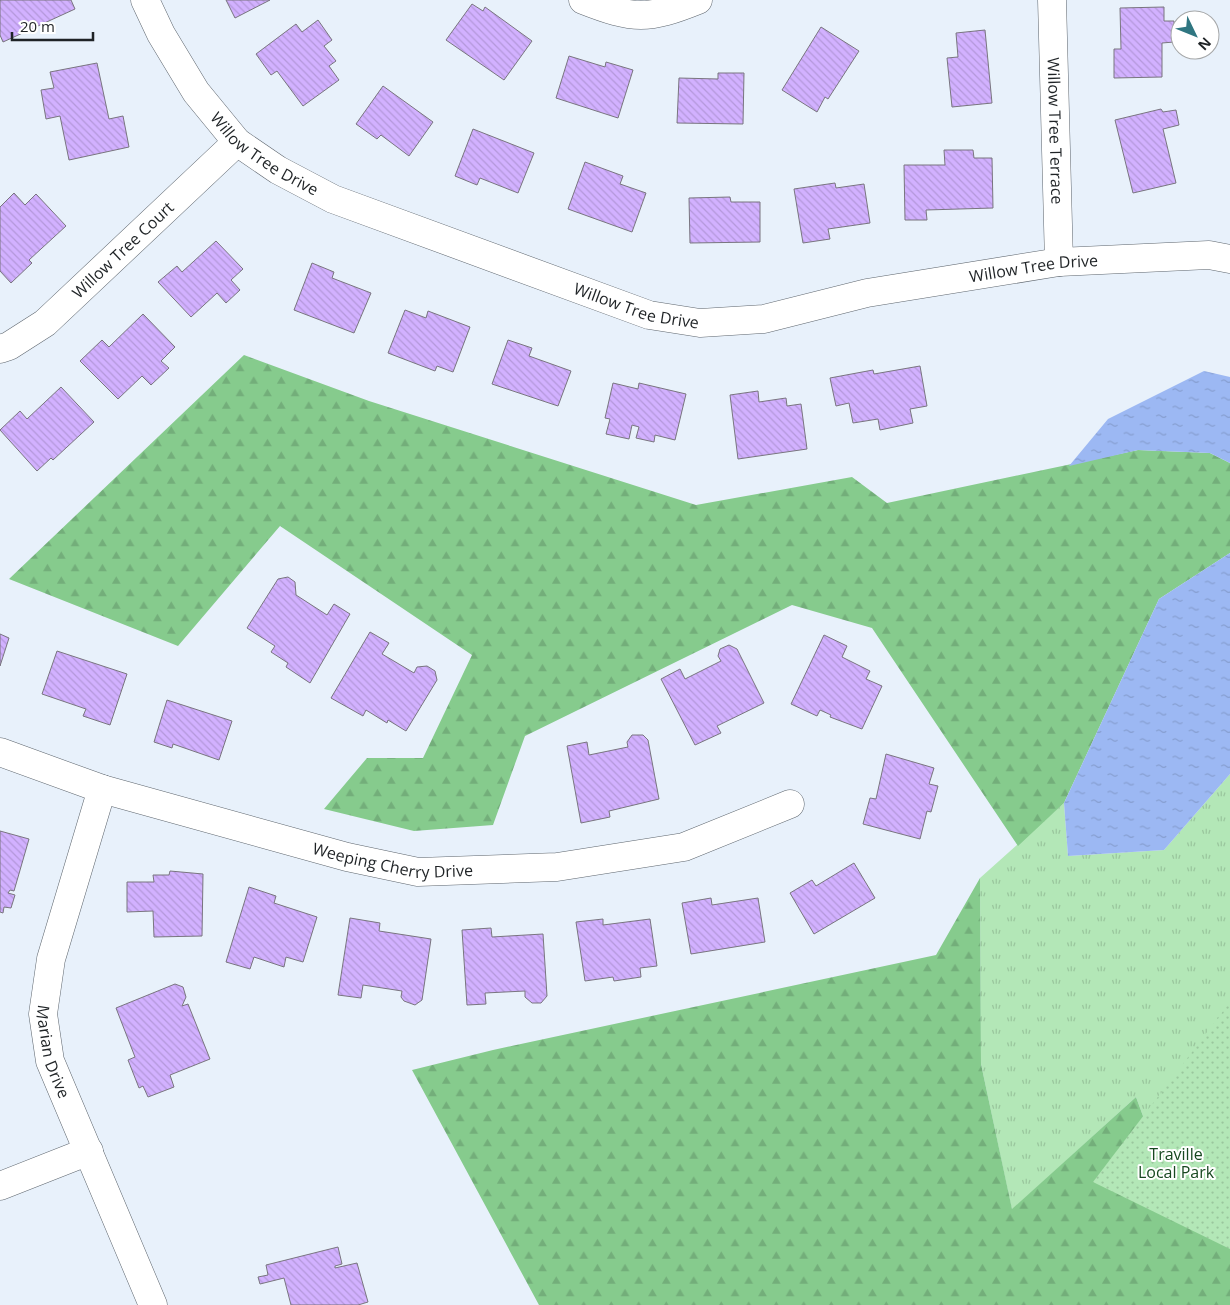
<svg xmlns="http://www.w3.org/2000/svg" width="1230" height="1305" viewBox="0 0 1230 1305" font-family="'Open Sans',sans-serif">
<defs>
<pattern id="grass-tufts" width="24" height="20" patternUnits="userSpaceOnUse" patternTransform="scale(1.25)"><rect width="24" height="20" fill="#b3e7b7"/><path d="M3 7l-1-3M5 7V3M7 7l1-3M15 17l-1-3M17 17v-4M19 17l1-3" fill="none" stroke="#9ac69d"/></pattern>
<pattern id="forest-firs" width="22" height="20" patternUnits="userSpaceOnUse" patternTransform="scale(1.25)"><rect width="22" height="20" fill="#86cb8d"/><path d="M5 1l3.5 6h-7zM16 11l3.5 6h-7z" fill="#73ae7a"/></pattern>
<pattern id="park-dots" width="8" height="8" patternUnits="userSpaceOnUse" patternTransform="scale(1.25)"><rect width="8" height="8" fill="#b3e7b7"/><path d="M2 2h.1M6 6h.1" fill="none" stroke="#9ac69d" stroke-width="1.8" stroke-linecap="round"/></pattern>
<pattern id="water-ripples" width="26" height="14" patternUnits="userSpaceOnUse" patternTransform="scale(1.25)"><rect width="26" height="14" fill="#9cb8f3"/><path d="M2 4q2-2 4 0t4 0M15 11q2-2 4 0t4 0" fill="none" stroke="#869ed0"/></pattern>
<pattern id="building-back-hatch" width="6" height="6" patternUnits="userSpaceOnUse" patternTransform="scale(1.25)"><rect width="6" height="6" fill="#d2b1ff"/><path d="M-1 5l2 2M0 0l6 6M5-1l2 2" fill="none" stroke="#b498da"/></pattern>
</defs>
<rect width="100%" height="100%" fill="#e8f1fb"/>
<path fill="url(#grass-tufts)" d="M 1230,774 L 1230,1229 L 1178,1211 L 1136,1097 L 1012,1210 L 981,1064 L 980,878 L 1064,803 L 1068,856 L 1164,850 Z"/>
<path fill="url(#forest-firs)" d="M 244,355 L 369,401 L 696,505 L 852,477 L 887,503 L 1138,450 L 1210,453 L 1230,463 L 1230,553 L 1159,599 L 1064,803 L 1018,846 L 872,628 L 792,605 L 525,736 L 493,825 L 414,831 L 324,809 L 367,758 L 423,758 L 472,655 L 280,526 L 178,646 L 9,579 Z
M 980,878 L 981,1064 L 1012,1209 L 1136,1097 L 1178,1211 L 1230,1229 L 1230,1305 L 539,1305 L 412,1070 L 493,1050 L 936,955 Z"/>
<path fill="url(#park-dots)" d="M 1230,1002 L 1230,1249 L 1093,1182 Z"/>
<path fill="url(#water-ripples)" d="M 1204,371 L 1230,377 L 1230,463 L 1210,453 L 1138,450 L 1069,466 L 1108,419 Z
M 1230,553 L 1230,774 L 1164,850 L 1068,856 L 1064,803 L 1159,599 Z"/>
<path fill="url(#building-back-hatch)" stroke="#79757f" d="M 0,0 L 71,0 L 75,9 L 3,42 L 0,35 Z
M 226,0 L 270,0 L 235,18 Z
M 472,4 L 483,11 L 485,7 L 532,41 L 504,80 L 446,40 Z
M 1164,7 L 1164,21 L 1174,21 L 1174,42 L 1162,43 L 1162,77 L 1114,78 L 1114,49 L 1121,49 L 1120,8 Z
M 318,20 L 332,40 L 324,46 L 336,61 L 329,66 L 339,80 L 303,106 L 277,71 L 271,75 L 256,54 L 296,24 L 302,32 Z
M 821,27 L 859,51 L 828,99 L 825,97 L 817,112 L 782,90 Z
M 985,30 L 992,103 L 952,107 L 947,58 L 958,57 L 956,33 Z
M 569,56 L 605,67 L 606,62 L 633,70 L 618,118 L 556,98 Z
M 97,63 L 109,119 L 123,116 L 129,147 L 69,160 L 60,116 L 46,119 L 41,90 L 54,88 L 50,72 Z
M 718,73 L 744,73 L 743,124 L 677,123 L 679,78 L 718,79 Z
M 383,86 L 433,122 L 409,156 L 381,135 L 377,139 L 356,124 Z
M 1161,109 L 1163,112 L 1176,110 L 1179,125 L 1163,129 L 1176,183 L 1133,193 L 1115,120 Z
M 473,129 L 534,153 L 518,193 L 480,178 L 477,185 L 455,176 Z
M 944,150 L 973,150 L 974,158 L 992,158 L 993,208 L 926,210 L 927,220 L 905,220 L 904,165 L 945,165 Z
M 585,162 L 623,176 L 620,184 L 646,193 L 632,232 L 568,209 Z
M 835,183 L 836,188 L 864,184 L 870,223 L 828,229 L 830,239 L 803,243 L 794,189 Z
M 14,193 L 25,205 L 36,194 L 66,226 L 29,260 L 32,263 L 11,283 L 0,271 L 0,207 Z
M 730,197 L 731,202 L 760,202 L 760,242 L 690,243 L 689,198 Z
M 216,241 L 243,269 L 231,280 L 240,290 L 226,303 L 217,293 L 191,317 L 158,282 L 177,266 L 182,272 Z
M 312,263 L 334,272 L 332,278 L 371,293 L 354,333 L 294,310 Z
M 405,310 L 426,318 L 428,311 L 470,327 L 453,372 L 437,366 L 435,371 L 388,353 Z
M 143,314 L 175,347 L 161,361 L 169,368 L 151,385 L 142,376 L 118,399 L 80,361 L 102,340 L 109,347 Z
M 508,340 L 532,348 L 529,356 L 571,371 L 558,406 L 492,384 Z
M 920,366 L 927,406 L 910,409 L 913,423 L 880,430 L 878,419 L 853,423 L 849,403 L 836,406 L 830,378 L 873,370 L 874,374 Z
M 613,383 L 638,389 L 639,383 L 686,394 L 675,440 L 655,435 L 654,442 L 636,438 L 639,427 L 632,425 L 629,439 L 606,434 L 610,419 L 605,418 Z
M 61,387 L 94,422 L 53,460 L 51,458 L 37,471 L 0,430 L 20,411 L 27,419 Z
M 758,391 L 759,402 L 786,398 L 787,406 L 801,404 L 807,449 L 738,459 L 730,395 Z
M 288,577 L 295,582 L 296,595 L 327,615 L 334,604 L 350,614 L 310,683 L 286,667 L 288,663 L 271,652 L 275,646 L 247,628 L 278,579 Z
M 370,632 L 389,643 L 382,654 L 414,673 L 417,667 L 427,666 L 435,671 L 437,680 L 406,731 L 388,720 L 387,723 L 366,710 L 363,716 L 331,698 Z
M 0,634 L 9,638 L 0,666 Z
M 824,635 L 847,646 L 842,657 L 870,671 L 866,679 L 882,686 L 862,729 L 830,717 L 831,715 L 820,710 L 817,716 L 791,704 Z
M 729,645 L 737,649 L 764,703 L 717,726 L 721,733 L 695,745 L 661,679 L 680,669 L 685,679 L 721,661 L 718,656 L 720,649 Z
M 57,651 L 127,674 L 110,725 L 83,716 L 86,709 L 42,694 Z
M 167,700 L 232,721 L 219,760 L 173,744 L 172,748 L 154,742 Z
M 632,735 L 643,735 L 648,740 L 659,799 L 609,811 L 610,817 L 581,823 L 567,746 L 587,742 L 589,755 L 628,747 L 627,742 Z
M 886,754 L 934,768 L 929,784 L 938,786 L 931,812 L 927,811 L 920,839 L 863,824 L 870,798 L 876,799 Z
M 0,831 L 29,839 L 14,891 L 10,890 L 8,893 L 15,895 L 11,908 L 4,907 L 3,913 L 0,912 Z
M 854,863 L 875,898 L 814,934 L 790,893 L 812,880 L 816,886 Z
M 170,871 L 203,874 L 202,936 L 154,937 L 153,911 L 127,912 L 127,882 L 154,882 L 153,875 L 169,875 Z
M 249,887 L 276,896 L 274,903 L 317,917 L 303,962 L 286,957 L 284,967 L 254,957 L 250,969 L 226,962 Z
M 711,898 L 712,905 L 758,898 L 765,942 L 691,954 L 682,903 Z
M 350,918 L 380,923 L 379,931 L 431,939 L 422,1000 L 415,1005 L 404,1001 L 401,997 L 402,991 L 363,985 L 361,998 L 338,995 Z
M 603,919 L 603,925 L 650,919 L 657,966 L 640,968 L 641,977 L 614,981 L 613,977 L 585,981 L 576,922 Z
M 491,928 L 492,937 L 543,934 L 547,996 L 541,1003 L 532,1003 L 525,997 L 525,991 L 485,993 L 486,1004 L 467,1005 L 462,930 Z
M 175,984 L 183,987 L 186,997 L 182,1006 L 188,1004 L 210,1059 L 170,1075 L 174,1087 L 148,1097 L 143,1086 L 139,1088 L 128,1060 L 135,1057 L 116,1008 Z
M 338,1247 L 342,1264 L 335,1266 L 335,1268 L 357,1263 L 368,1302 L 358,1305 L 291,1305 L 284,1278 L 260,1284 L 258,1277 L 268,1275 L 266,1265 Z"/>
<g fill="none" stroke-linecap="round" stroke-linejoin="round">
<defs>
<g id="street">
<path id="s1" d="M 145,0 L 161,34 L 196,92 L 237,142 L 278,170 L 333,199 L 649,315 L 700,323 L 764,319 L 867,293 L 1059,262 L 1209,255 L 1230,259"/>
<path d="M 583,0 C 634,20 648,20 698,0"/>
<path id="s2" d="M 1052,0 L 1059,262"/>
<path id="s3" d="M 0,349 L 9,346 L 45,323 L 237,142"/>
<path id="s4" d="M 0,752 L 102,789 L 347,857 L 418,872 L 557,867 L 684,847 L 790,804"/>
<path id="s5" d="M 102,789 L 51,959 L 43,1014 L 50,1061 L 153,1305"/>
<path d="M 0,1186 L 89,1151"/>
</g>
</defs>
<use href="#street" stroke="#5e666e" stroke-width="29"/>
<use href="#street" stroke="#fff" stroke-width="28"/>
</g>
<g text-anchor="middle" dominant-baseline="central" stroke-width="4" stroke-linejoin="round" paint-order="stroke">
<g font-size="16" fill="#1f2326" stroke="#fff">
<text stroke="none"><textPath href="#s2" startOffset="131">Willow Tree Terrace</textPath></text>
<text stroke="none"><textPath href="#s1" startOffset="199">Willow Tree Drive</textPath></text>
<text stroke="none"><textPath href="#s3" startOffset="159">Willow Tree Court</textPath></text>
<text stroke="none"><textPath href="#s1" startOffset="1009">Willow Tree Drive</textPath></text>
<text stroke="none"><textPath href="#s1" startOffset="604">Willow Tree Drive</textPath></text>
<text stroke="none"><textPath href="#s4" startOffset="409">Weeping Cherry Drive</textPath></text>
<text stroke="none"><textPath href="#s5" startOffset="272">Marian Drive</textPath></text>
</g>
<g font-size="16" fill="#174820" stroke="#fff">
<text x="1176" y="1154">Traville<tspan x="1176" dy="18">Local Park</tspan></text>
</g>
</g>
<g transform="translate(1195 35) rotate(133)"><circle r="24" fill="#ffffff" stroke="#a5a7a8"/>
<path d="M0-4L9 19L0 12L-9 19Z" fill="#2f7681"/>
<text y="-8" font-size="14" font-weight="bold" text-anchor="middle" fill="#1f2326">N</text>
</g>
<path d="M12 32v8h81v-8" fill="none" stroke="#1f2326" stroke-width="2.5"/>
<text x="20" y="32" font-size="15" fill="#1f2326" stroke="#ffffff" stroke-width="4" paint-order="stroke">20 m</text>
</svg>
